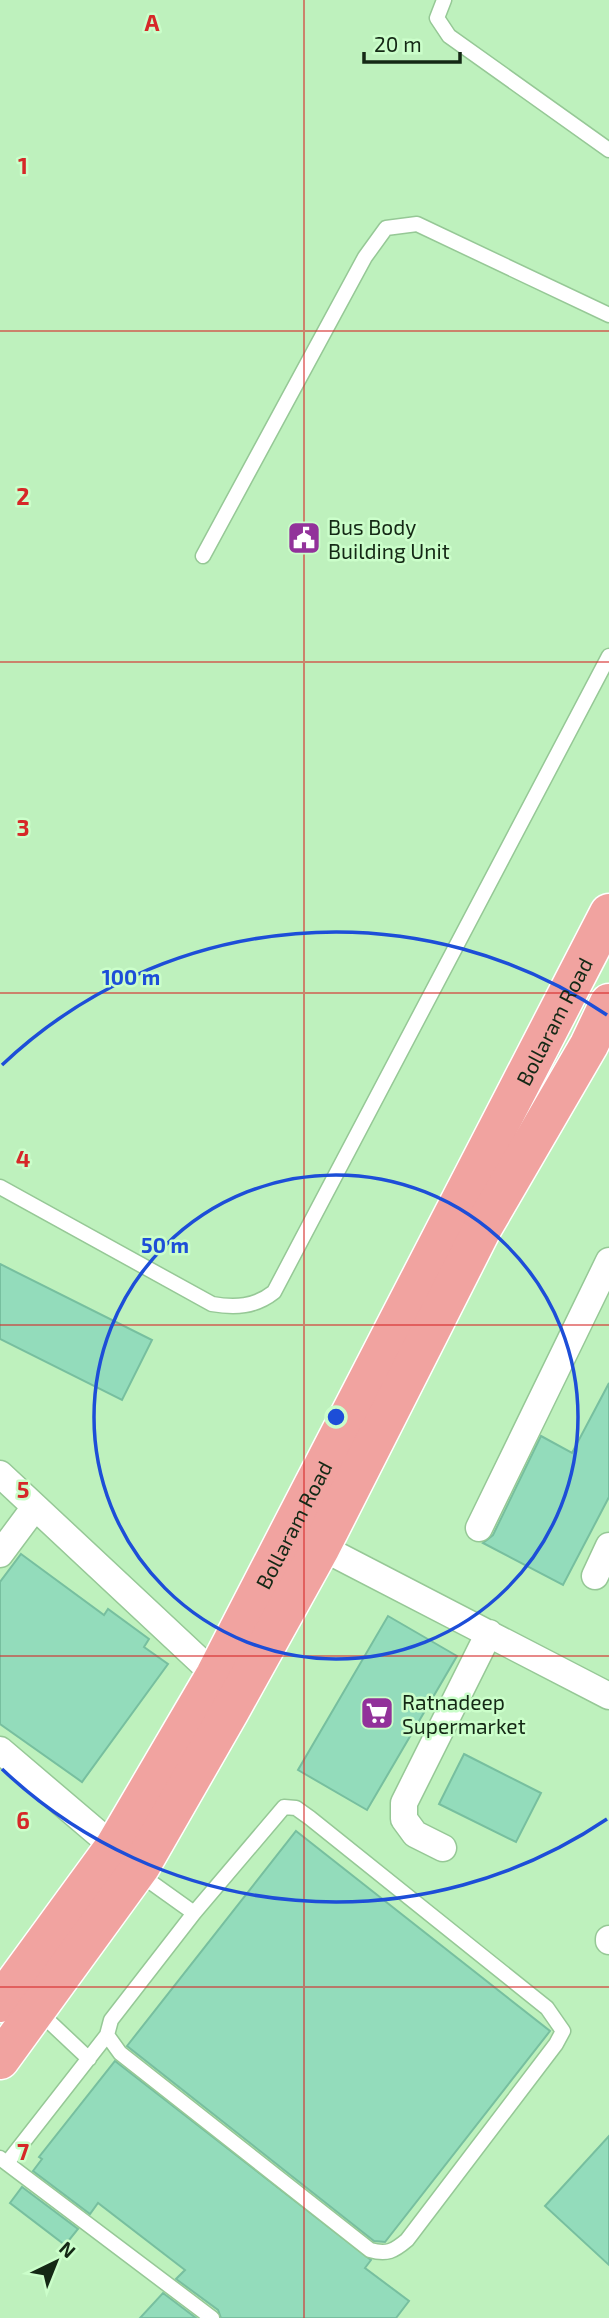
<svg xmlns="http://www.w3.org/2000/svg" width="609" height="2318" viewBox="0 0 609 2318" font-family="'Exo 2',sans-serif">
<rect width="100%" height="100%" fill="#bef1bd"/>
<path fill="#93dcbb" stroke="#77bf9f" stroke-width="2" d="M 0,1264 L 152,1340 L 122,1400 L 0,1339 Z
M 609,1383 L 609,1497 L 563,1585 L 483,1543 L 493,1535 L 541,1436 L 572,1453 Z
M 21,1554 L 104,1615 L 108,1609 L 149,1639 L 144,1647 L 168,1664 L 82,1782 L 0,1724 L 0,1582 Z
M 388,1616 L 457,1656 L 367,1810 L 298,1770 Z
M 464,1754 L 541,1793 L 516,1842 L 439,1804 Z
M 296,1831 L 550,2031 L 385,2242 L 374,2241 L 127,2046 Z
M 115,2061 L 371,2260 L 365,2268 L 409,2301 L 396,2318 L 221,2318 L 218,2310 L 176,2279 L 185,2270 L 98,2203 L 90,2214 L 33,2171 L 42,2159 L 39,2157 Z
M 609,2136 L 609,2265 L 545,2206 Z
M 22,2187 L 78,2229 L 65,2245 L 10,2203 Z
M 163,2293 L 196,2318 L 140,2318 Z"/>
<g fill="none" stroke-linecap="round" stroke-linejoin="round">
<defs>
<path id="service" d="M 444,0 L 437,18 L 449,36 L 609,150
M 203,556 L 365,257 L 386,228 L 417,224 L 609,315
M 0,1187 L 212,1304 C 235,1308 255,1307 274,1292 L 609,656
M 284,1807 L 296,1808 L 310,1818 L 547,2008 L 563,2031 L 556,2044 L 407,2240 C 394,2251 387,2255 370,2250 L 120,2053 L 107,2035 L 111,2020 L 194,1913 Z
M 138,1873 L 194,1913
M 38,2011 L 89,2059
M 0,2158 L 212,2318
M 7,2163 L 107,2035"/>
<path id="minor" d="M 0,1474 L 215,1675
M 479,1528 L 609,1261
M 321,1547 L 609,1696
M 0,1554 L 35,1507
M 595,1576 L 609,1546
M 0,1750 L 114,1847
M 443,1848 L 415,1834 L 404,1819 L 404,1803 L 489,1633
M 609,1939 L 609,1941"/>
<g id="primary">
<path id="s1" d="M 0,2003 L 114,1847 L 215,1675 L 609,913"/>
<path d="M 0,2060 L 141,1866 L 230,1711 L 321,1547 L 482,1229 L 589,1045 L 609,1003"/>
</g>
</defs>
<use href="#service" stroke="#96c896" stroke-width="17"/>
<use href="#minor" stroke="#96c896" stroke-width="29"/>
<use href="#primary" stroke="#fff" stroke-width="41"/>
<use href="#service" stroke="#fff" stroke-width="14"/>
<use href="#minor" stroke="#fff" stroke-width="26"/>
<use href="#primary" stroke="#f1a3a0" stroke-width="38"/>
</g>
<path fill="none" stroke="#d62828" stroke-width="2" stroke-opacity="0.55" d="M 304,0 L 304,2318M 0,331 L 609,331M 0,662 L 609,662M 0,993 L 609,993M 0,1325 L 609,1325M 0,1656 L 609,1656M 0,1987 L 609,1987"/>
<g fill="none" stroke="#1d4ed8" stroke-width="3.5">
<circle cx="336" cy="1417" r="242"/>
<path d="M607 1819A485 485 0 0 1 2 1769M2 1065A485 485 0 0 1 607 1015"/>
</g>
<defs>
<symbol id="civic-square" viewBox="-11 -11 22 22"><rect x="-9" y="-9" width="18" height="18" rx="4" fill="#92329a" stroke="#cbfeca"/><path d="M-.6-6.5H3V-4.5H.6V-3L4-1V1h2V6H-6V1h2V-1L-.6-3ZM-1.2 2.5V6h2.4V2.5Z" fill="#fff"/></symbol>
<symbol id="supermarket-square" viewBox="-11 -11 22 22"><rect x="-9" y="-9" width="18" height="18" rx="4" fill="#92329a" stroke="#cbfeca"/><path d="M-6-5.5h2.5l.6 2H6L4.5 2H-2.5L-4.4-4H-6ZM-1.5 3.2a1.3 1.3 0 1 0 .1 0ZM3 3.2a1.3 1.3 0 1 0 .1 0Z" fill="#fff"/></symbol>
</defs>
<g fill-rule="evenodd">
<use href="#civic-square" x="285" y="519" width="38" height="38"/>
<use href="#supermarket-square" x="358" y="1694" width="38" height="38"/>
</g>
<g text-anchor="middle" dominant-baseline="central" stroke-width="5" stroke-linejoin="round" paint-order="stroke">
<g font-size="21" fill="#142815" stroke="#cbfeca" text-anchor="start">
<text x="328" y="526">Bus Body<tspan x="328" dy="24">Building Unit</tspan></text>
<text x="402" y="1701">Ratnadeep<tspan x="402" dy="24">Supermarket</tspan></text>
</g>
<g font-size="21" fill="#142815" stroke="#cbfeca">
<text stroke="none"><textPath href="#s1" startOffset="1129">Bollaram Road</textPath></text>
<text stroke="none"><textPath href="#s1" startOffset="562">Bollaram Road</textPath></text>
</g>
</g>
<g font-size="23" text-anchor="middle" font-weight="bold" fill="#d62828" stroke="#cbfeca" stroke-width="5" stroke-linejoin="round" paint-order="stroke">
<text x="152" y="31">A</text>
<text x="23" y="174">1</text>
<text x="23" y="505">2</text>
<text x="23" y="836">3</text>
<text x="23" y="1167">4</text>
<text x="23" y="1498">5</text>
<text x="23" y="1829">6</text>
<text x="23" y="2160">7</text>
</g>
<circle cx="336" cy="1417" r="10" fill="#1d4ed8" stroke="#cbfeca" stroke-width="3.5"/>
<g font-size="21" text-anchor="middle" font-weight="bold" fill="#1d4ed8" stroke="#cbfeca" stroke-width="5" stroke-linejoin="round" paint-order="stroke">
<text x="131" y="985">100 m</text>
<text x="165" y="1253">50 m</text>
</g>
<g transform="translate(56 2262) rotate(43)" stroke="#cbfeca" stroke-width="5" paint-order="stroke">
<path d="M0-5L12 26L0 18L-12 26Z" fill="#142815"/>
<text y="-10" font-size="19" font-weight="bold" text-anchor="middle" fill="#142815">N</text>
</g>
<path d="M364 52v10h96v-10" fill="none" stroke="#142815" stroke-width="3.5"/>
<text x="374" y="52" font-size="21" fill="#142815" stroke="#cbfeca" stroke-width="5" paint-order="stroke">20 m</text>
</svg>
